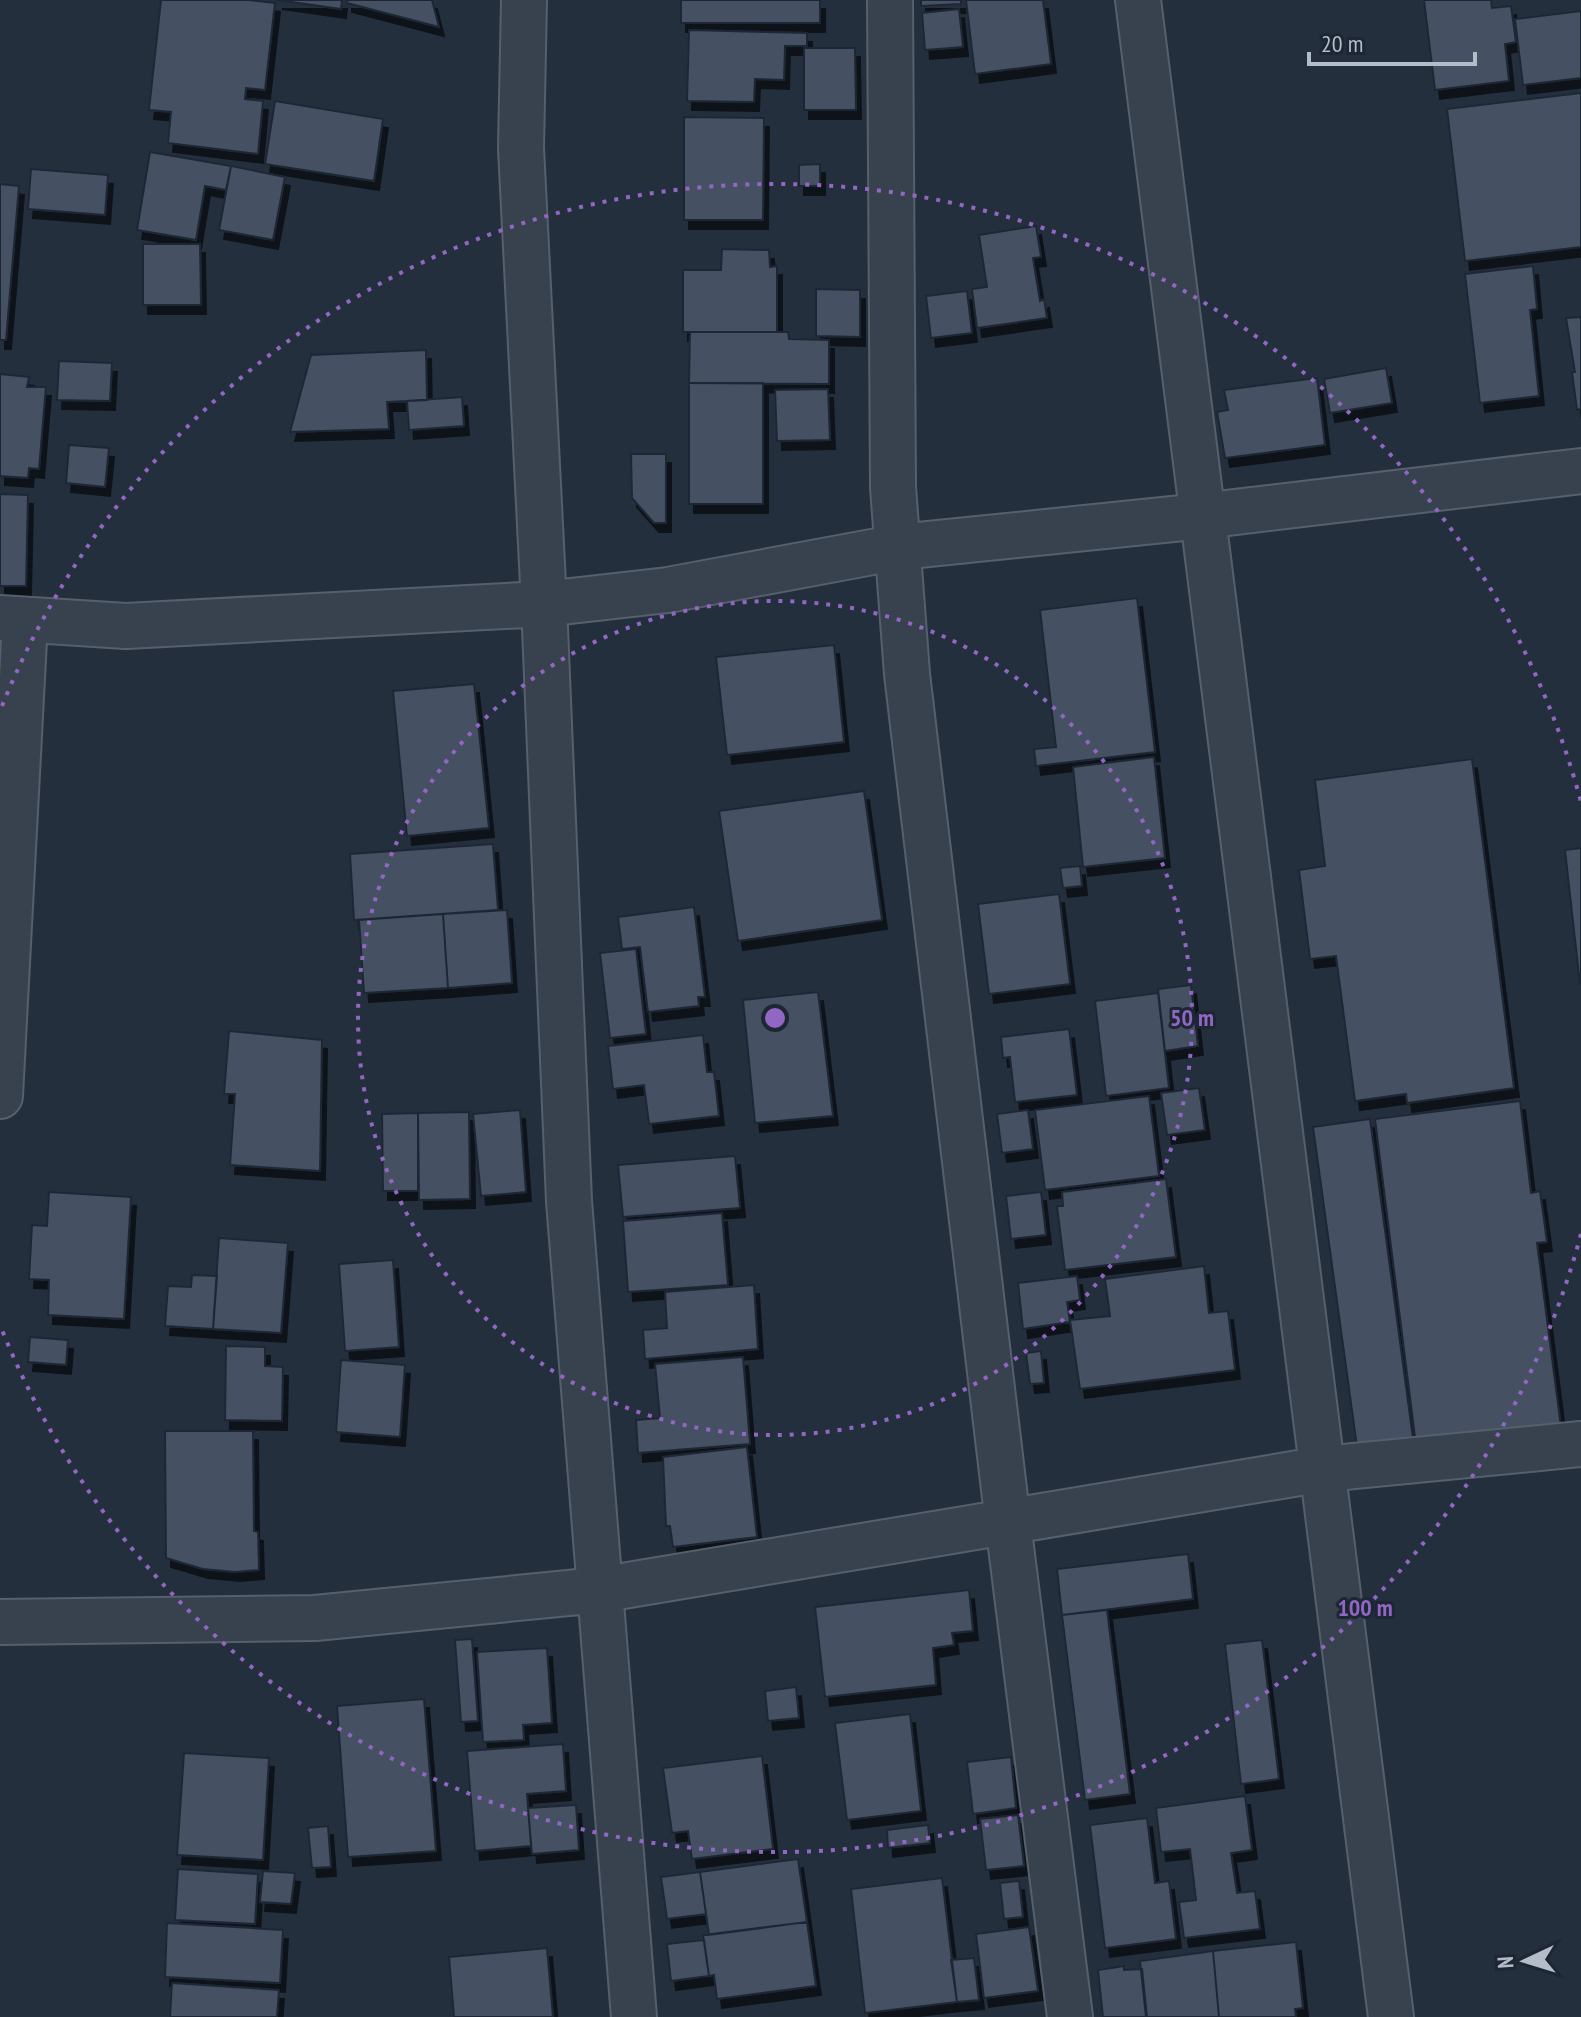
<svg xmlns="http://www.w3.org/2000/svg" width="1581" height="2017" viewBox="0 0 1581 2017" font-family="'PT Sans Narrow',sans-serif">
<defs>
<filter id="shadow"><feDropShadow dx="5" dy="9" stdDeviation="0" flood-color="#0009"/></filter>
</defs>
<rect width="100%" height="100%" fill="#242f3e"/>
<path fill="#455162" stroke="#1f2835" stroke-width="2" filter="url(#shadow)" d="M 161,0 L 249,0 L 275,3 L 265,90 L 246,88 L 245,99 L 263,101 L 258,154 L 168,143 L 171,112 L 149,110 Z
M 277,0 L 342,0 L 341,9 Z
M 347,0 L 432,0 L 439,27 L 347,3 Z
M 681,0 L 820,0 L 820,23 L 681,23 Z
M 921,0 L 961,0 L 961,4 L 921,6 Z
M 966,0 L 1043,0 L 1051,64 L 975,74 Z
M 1424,0 L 1491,0 L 1492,8 L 1511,6 L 1516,42 L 1505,44 L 1509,81 L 1435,90 Z
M 959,9 L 963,47 L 925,50 L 922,13 Z
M 1581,11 L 1581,78 L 1523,85 L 1515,19 Z
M 689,30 L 807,33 L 807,46 L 785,46 L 784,80 L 755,79 L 754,102 L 687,101 Z
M 804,48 L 855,48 L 856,110 L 804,110 Z
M 1581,93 L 1581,247 L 1465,261 L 1447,109 Z
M 275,101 L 383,119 L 374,181 L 265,164 Z
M 684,117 L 764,118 L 763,220 L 684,220 Z
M 150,152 L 231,166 L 226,190 L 205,186 L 196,240 L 137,230 Z
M 820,164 L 820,186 L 799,186 L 799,165 Z
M 231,166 L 285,177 L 273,240 L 219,230 Z
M 31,169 L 108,175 L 105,215 L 28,209 Z
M 0,184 L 19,186 L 6,340 L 0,340 Z
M 1036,226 L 1041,257 L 1033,258 L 1040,301 L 1044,299 L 1047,318 L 977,328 L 972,289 L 987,287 L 979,235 Z
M 143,244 L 200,244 L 201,305 L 143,305 Z
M 722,249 L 769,250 L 770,267 L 777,266 L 777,332 L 683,332 L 683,270 L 721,270 Z
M 1533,266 L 1537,309 L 1530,310 L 1539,396 L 1480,403 L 1465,274 Z
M 816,289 L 860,290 L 860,337 L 816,336 Z
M 967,291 L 972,333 L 931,338 L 926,296 Z
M 1581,317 L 1581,409 L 1577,410 L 1572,372 L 1575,372 L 1566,318 Z
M 690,332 L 788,332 L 789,339 L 829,340 L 829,384 L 689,383 Z
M 426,350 L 427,400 L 387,402 L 389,429 L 290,432 L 311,355 Z
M 59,361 L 112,363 L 110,401 L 57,400 Z
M 1386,368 L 1392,403 L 1330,413 L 1324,379 Z
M 0,374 L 29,377 L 27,387 L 46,387 L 39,469 L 29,468 L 28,478 L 0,476 Z
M 1317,378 L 1325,445 L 1225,458 L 1217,412 L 1228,410 L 1224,390 Z
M 689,383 L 763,383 L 763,504 L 689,504 Z
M 828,389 L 830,440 L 777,441 L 775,390 Z
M 462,397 L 464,426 L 409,430 L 407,401 Z
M 69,445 L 109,448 L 105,487 L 66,483 Z
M 631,454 L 666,454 L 666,523 L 654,523 L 632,498 Z
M 0,494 L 28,495 L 26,586 L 0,586 Z
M 1137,598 L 1155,752 L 1036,766 L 1034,749 L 1056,747 L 1040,610 Z
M 834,645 L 844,742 L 727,755 L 716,657 Z
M 474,684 L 489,828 L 407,836 L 393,691 Z
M 1154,757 L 1165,858 L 1083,867 L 1073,767 Z
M 1472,759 L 1514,1088 L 1407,1103 L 1406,1094 L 1355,1101 L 1336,956 L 1310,959 L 1299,870 L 1325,866 L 1315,780 Z
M 864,791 L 882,920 L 738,941 L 719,811 Z
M 493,844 L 498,910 L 354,920 L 350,854 Z
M 1581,848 L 1581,983 L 1580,984 L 1565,850 Z
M 1080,866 L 1082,886 L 1063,888 L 1060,868 Z
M 1059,894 L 1070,984 L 989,994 L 978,904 Z
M 694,907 L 705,997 L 698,997 L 699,1006 L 648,1012 L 640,947 L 622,949 L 618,917 Z
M 507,910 L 512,983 L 448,988 L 443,914 Z
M 443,914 L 448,988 L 364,993 L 359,920 Z
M 636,949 L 646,1034 L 610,1038 L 600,953 Z
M 1191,985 L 1198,1046 L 1165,1051 L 1158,989 Z
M 818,992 L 833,1116 L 755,1123 L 743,1000 Z
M 1158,993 L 1169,1088 L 1106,1096 L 1095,1001 Z
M 1069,1029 L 1077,1095 L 1015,1102 L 1010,1057 L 1003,1058 L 1001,1037 Z
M 229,1031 L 322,1040 L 320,1171 L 230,1165 L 235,1094 L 224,1094 Z
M 703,1035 L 707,1072 L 714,1072 L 719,1116 L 649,1124 L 644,1085 L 613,1089 L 608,1046 Z
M 1199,1088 L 1205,1130 L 1167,1135 L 1161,1093 Z
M 1149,1096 L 1159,1176 L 1045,1190 L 1035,1110 Z
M 1520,1101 L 1531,1193 L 1540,1191 L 1547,1242 L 1537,1243 L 1561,1427 L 1416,1445 L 1375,1119 Z
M 520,1110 L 526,1192 L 481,1196 L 473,1114 Z
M 1028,1110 L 1033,1149 L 1002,1153 L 997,1114 Z
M 469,1112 L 470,1199 L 419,1200 L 418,1113 Z
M 418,1113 L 418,1191 L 383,1191 L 382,1114 Z
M 1370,1119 L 1414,1446 L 1358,1454 L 1313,1127 Z
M 735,1156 L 740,1208 L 623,1217 L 618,1165 Z
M 1166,1179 L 1176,1257 L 1065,1270 L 1057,1206 L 1063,1206 L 1062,1192 Z
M 49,1192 L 131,1197 L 124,1319 L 48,1315 L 49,1280 L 29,1279 L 32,1225 L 47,1226 Z
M 1041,1192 L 1046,1235 L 1011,1239 L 1006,1196 Z
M 722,1213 L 728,1285 L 628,1292 L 623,1221 Z
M 219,1238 L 288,1243 L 281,1333 L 213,1329 Z
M 393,1260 L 399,1347 L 345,1351 L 339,1264 Z
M 1204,1266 L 1209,1313 L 1228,1311 L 1235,1370 L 1080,1389 L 1070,1320 L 1110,1316 L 1105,1279 Z
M 192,1275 L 217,1276 L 213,1329 L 165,1326 L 168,1286 L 191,1287 Z
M 1077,1276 L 1080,1300 L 1067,1302 L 1070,1322 L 1023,1329 L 1018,1283 Z
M 754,1285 L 758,1349 L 645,1359 L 643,1330 L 667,1328 L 665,1292 Z
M 30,1337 L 68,1340 L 66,1365 L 28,1362 Z
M 226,1346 L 265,1347 L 265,1366 L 283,1367 L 282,1421 L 225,1420 Z
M 1041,1351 L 1044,1383 L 1030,1384 L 1026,1353 Z
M 743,1357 L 750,1444 L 638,1453 L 636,1420 L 660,1418 L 655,1364 Z
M 341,1360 L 405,1365 L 400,1437 L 336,1432 Z
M 165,1431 L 253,1431 L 254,1531 L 258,1532 L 259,1570 L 235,1572 L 203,1569 L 166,1558 Z
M 747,1447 L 757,1537 L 673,1547 L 670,1526 L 666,1526 L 663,1457 Z
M 1188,1554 L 1193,1599 L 1062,1615 L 1057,1569 Z
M 969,1590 L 973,1631 L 952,1633 L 954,1645 L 933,1648 L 936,1685 L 825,1697 L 815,1607 Z
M 1107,1610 L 1130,1794 L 1085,1800 L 1062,1615 Z
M 472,1639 L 478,1721 L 461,1722 L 455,1640 Z
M 1262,1640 L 1279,1779 L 1241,1784 L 1225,1644 Z
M 547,1648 L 552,1723 L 523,1725 L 524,1740 L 483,1742 L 477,1652 Z
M 796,1687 L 799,1718 L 768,1721 L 765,1691 Z
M 424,1699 L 436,1851 L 348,1857 L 337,1706 Z
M 910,1714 L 921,1811 L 847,1820 L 835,1723 Z
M 563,1744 L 566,1791 L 527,1794 L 531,1846 L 475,1851 L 467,1751 Z
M 184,1753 L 269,1758 L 263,1860 L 177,1855 Z
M 762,1756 L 773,1849 L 692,1859 L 688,1831 L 672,1833 L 663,1768 Z
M 1011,1757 L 1016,1808 L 973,1814 L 967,1762 Z
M 1245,1796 L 1252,1850 L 1231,1853 L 1237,1893 L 1255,1891 L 1260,1929 L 1184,1938 L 1179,1902 L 1196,1900 L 1190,1849 L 1161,1852 L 1156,1808 Z
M 576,1805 L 579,1850 L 532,1854 L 528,1808 Z
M 1018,1815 L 1024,1866 L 986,1870 L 980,1819 Z
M 1147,1818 L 1155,1883 L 1169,1881 L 1176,1939 L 1105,1948 L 1090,1825 Z
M 928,1825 L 930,1843 L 888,1848 L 887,1830 Z
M 328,1826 L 331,1867 L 312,1868 L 308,1828 Z
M 798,1859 L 807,1922 L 709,1935 L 700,1872 Z
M 178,1869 L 258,1874 L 255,1924 L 175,1920 Z
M 263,1871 L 295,1873 L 291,1904 L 260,1902 Z
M 700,1872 L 706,1914 L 667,1919 L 661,1877 Z
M 942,1878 L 957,2002 L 865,2013 L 851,1889 Z
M 1019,1881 L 1023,1917 L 1004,1919 L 1000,1883 Z
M 807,1922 L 816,1986 L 717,1999 L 714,1975 L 709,1976 L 703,1935 Z
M 167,1923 L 283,1930 L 280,1983 L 165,1977 Z
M 1029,1927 L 1038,1991 L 984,1998 L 976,1934 Z
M 704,1940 L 709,1976 L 671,1981 L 667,1944 Z
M 1296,1942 L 1303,2008 L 1295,2009 L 1296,2017 L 1219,2017 L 1213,1951 Z
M 547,1948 L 553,2017 L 454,2017 L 449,1957 Z
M 1213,1951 L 1219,2017 L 1146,2017 L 1140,1961 Z
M 974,1958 L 979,2000 L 957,2002 L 951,1960 Z
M 1124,1966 L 1124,1970 L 1142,1969 L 1147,2017 L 1103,2017 L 1098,1970 Z
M 172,1983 L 279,1990 L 277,2017 L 170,2017 Z"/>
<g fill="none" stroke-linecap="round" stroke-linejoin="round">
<defs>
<path id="minor" d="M 890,0 L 893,487 L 907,674 L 1008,1523 L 1070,2017
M 1138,0 L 1391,2017
M 0,618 L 126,626
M 559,965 L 569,1201 L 634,2017
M 0,1096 L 25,621
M 0,1622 L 315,1618 L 599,1590 L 1323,1469 L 1581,1444"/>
<path id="tertiary" d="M 524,0 L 521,148 L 544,604 L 559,965
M 126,626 L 544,604 L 668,590 L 899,547 L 1202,516 L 1581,471"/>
</defs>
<use href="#minor" stroke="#565f6c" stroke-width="48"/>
<use href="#tertiary" stroke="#565f6c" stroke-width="48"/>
<use href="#minor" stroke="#38414e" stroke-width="44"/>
<use href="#tertiary" stroke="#38414e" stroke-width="44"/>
</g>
<g fill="none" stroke="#9266c3" stroke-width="4" stroke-dasharray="4 8">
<circle cx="775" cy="1018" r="417"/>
<path d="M1581 1234A834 834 0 0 1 2 1330M2 706A834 834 0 0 1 1581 802"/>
</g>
<circle cx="775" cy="1018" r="12" fill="#9266c3" stroke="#1d2633" stroke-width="4"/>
<g font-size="24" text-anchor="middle" font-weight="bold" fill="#9266c3" stroke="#1d2633" stroke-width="6" stroke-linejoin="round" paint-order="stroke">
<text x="1192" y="1026">50 m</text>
<text x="1365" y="1616">100 m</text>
</g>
<g transform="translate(1525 1961) rotate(266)" stroke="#1d2633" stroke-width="6" paint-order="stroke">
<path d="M0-6L14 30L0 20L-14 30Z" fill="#b4bcc9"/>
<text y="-12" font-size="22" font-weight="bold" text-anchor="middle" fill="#b4bcc9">N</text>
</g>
<path d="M1309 52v12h166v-12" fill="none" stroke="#b4bcc9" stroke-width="4"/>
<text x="1321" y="52" font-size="24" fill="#b4bcc9" stroke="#1d2633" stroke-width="6" paint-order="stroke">20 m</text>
</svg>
